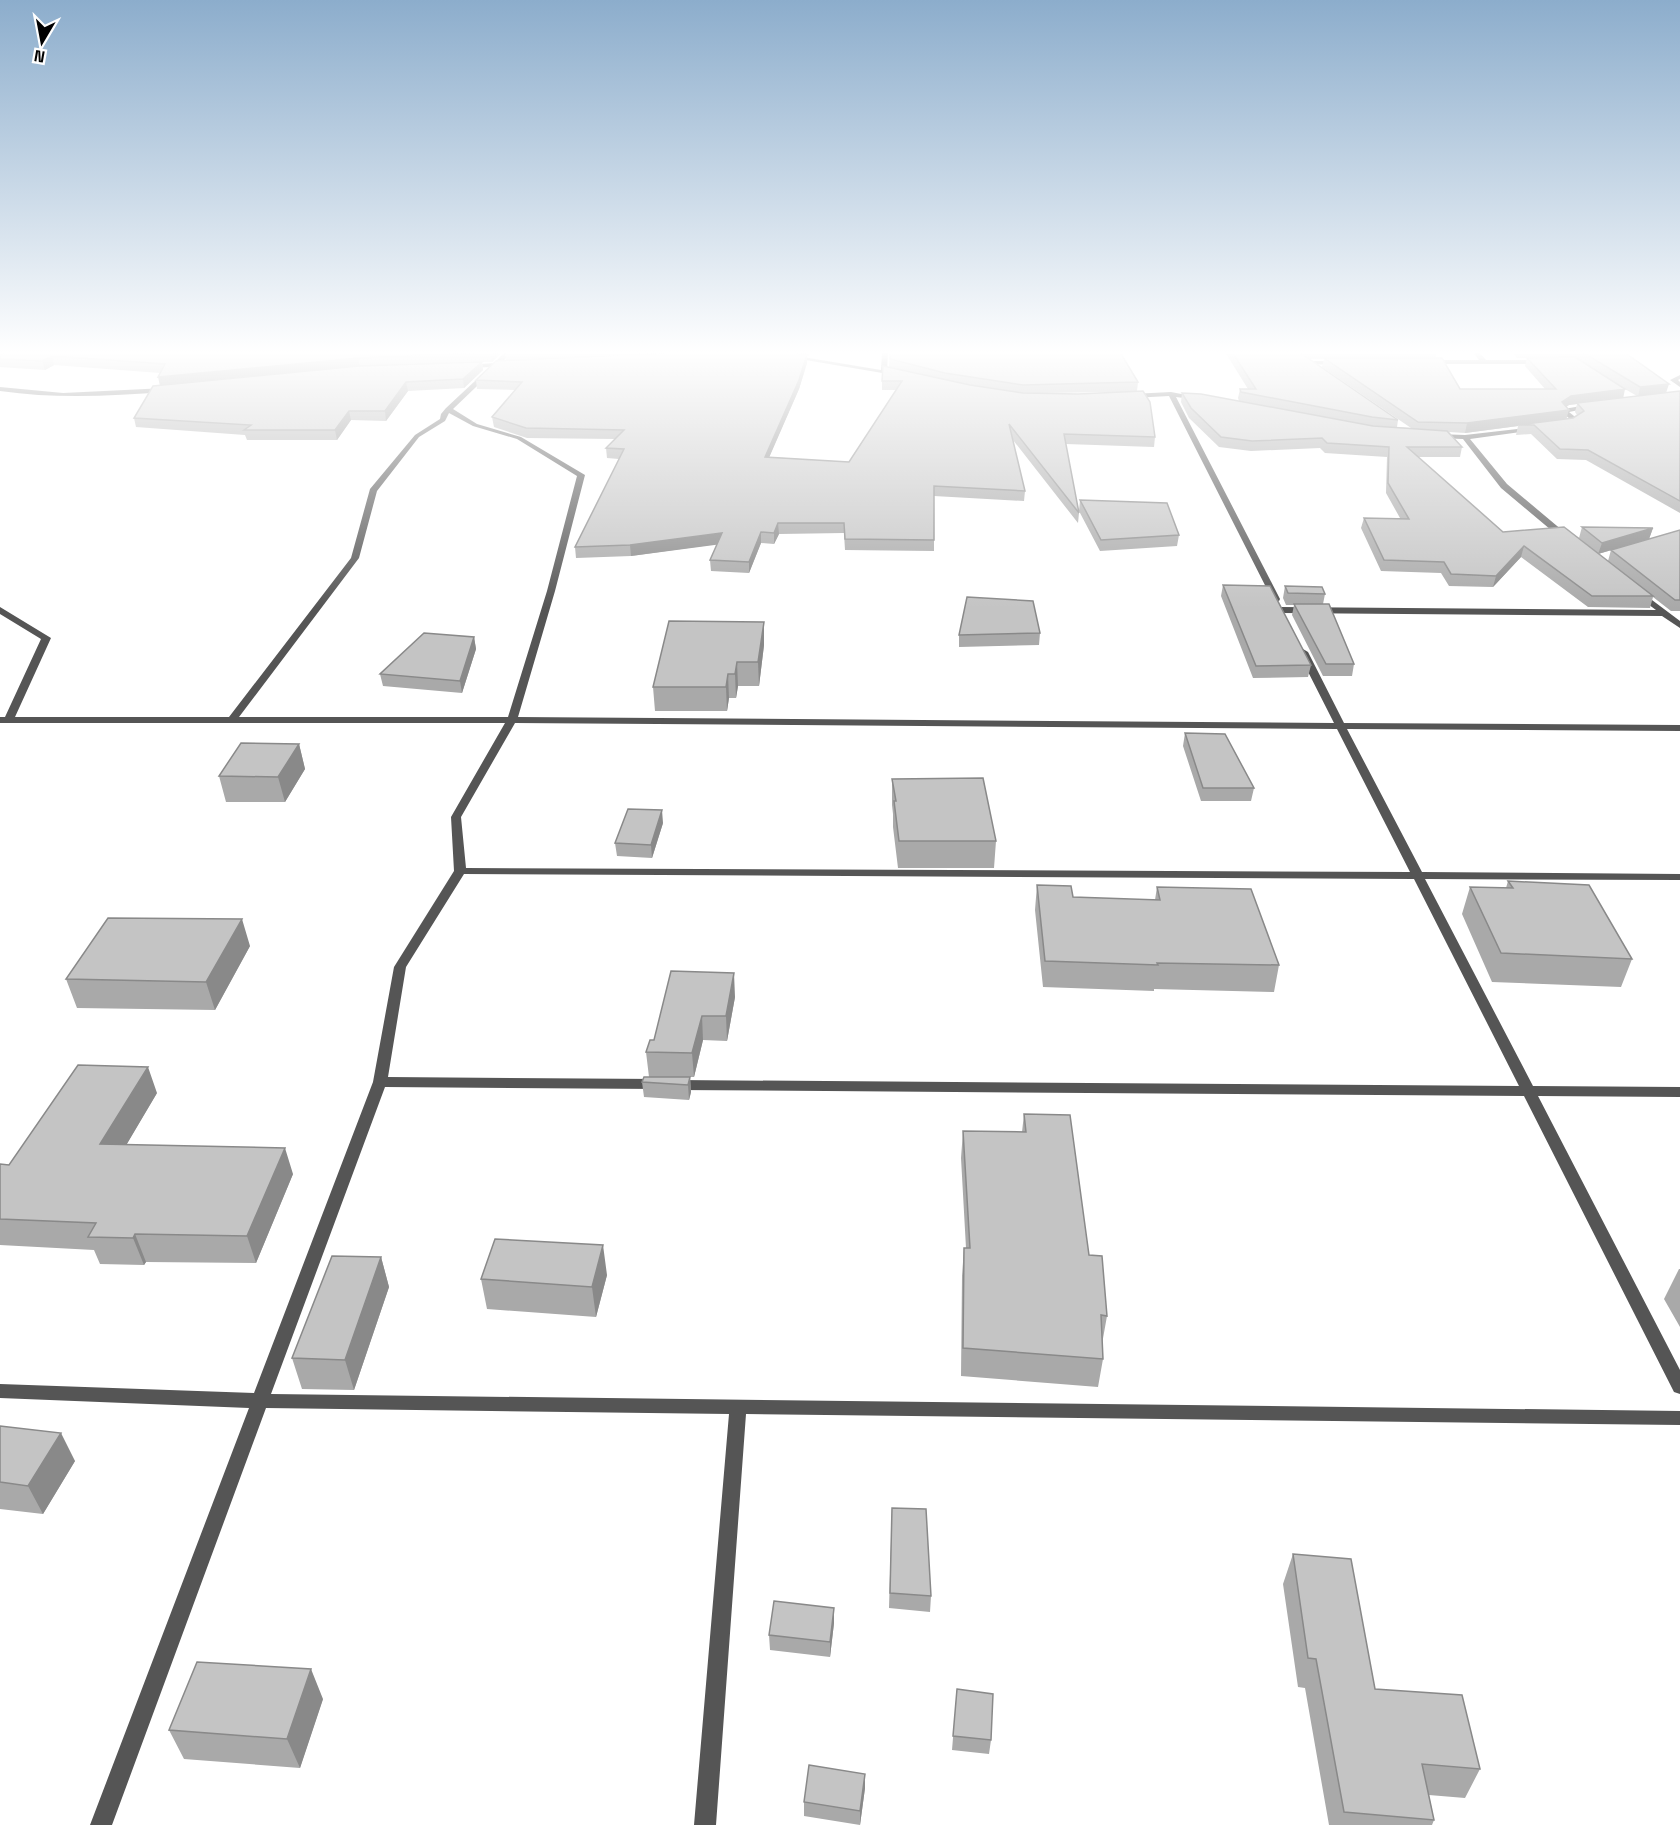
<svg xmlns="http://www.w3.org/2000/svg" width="1680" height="1825" viewBox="0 0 1680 1825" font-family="'Space Grotesk',sans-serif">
<rect width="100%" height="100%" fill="#fff"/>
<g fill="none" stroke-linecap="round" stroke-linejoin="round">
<path fill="#555" fill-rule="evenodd" d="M 505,352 L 512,352 L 502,362 L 509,363 L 509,365 L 498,366 L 453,409 L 477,424 L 521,437 L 585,475 L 555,591 L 518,717 L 1334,723 L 1298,652 L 1303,649 L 1308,652 L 1344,723 L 1680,725 L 1680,731 L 1347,729 L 1422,872 L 1680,874 L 1680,880 L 1425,879 L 1533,1086 L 1680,1087 L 1680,1097 L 1538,1096 L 1680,1370 L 1680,1394 L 1674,1392 L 1524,1096 L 676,1090 L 671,1088 L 669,1085 L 671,1082 L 676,1080 L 1519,1086 L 1414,879 L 464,874 L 406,967 L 388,1077 L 659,1079 L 664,1081 L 666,1084 L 664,1087 L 659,1089 L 385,1087 L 271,1394 L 1680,1411 L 1680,1425 L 746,1414 L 716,1825 L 694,1825 L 729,1414 L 266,1408 L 112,1825 L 90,1825 L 249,1408 L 0,1398 L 0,1384 L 254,1393 L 373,1082 L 394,967 L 454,871 L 451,817 L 505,723 L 0,723 L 0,717 L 5,717 L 41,639 L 0,614 L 0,607 L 51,638 L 15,717 L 229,717 L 351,558 L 370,489 L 415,435 L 440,419 L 441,414 L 446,408 L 490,367 L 468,368 L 466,365 L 494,363 ZM 449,413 L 473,426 L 517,439 L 577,476 L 547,591 L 508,717 L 239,717 L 359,558 L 377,491 L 419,437 L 445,421 ZM 515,723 L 1337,729 L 1410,872 L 466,868 L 461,817 Z
M 882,352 L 888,352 L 887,371 L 900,374 L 900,376 L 788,357 L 791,355 L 881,370 Z
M 1473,352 L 1479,352 L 1486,360 L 1548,360 L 1551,362 L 1548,364 L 1431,364 L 1428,362 L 1431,360 L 1479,360 Z
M 1308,361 L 1339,361 L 1342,363 L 1339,365 L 1306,364 Z
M 1680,375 L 1680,379 L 1678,380 L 1680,382 L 1680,387 L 1670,380 Z
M 0,387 L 63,393 L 166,388 L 169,390 L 166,392 C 110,396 56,399 0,391 Z
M 1171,392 L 1202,398 L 1199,400 L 1176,397 L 1280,599 L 1279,601 L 1272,599 L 1169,396 L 1132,398 L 1129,396 L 1132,394 Z
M 1592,404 L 1594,405 L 1594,407 L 1569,412 L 1579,420 L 1568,426 L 1564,426 L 1564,424 L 1571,420 L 1562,412 L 1564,409 Z
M 1534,427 L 1536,428 L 1536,430 L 1470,439 L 1507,484 L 1569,536 L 1569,540 L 1563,540 L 1501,488 L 1463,439 L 1437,438 L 1434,436 L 1437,434 L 1465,435 Z
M 1640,591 L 1680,621 L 1680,628 L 1662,616 L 1282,613 L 1278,610 L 1282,607 L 1656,610 L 1637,596 L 1636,594 Z"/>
</g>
<path fill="#a9a9a9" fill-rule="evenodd" d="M 502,352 L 492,362 L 482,362 L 483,370 L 464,388 L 408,391 L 386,421 L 351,420 L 337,440 L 247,440 L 245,435 L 136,427 L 134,418 L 160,385 L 160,373 L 54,365 L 45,370 L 0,367 L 0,355 Z
M 505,352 L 810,352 L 809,356 L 807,355 L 807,363 L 799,389 L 769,457 L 849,462 L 896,390 L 882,390 L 882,381 L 889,368 L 890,352 L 1138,382 L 1137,391 L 1155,437 L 1154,447 L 1066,444 L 1079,513 L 1078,523 L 1013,440 L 1025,491 L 1024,501 L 934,496 L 934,551 L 845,550 L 844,533 L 779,534 L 774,544 L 761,543 L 749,573 L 711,571 L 710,560 L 717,544 L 631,556 L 576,558 L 575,547 L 619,459 L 607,458 L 606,448 L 615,439 L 527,438 L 494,427 L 492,417 L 515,390 L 477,389 L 476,380 L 506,361 ZM 1124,392 L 1078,394 L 1041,393 Z
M 1225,352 L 1299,352 L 1398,420 L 1397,427 L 1411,428 L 1322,367 L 1324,359 L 1310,359 L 1300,352 L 1437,352 L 1435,358 L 1460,389 L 1545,389 L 1525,366 L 1527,358 L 1517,358 L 1512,352 L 1624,352 L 1666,393 L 1680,392 L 1680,513 L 1586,460 L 1557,459 L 1531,434 L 1516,435 L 1518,426 L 1465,433 L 1449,432 L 1462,447 L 1460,457 L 1418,457 L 1503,532 L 1608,561 L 1611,550 L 1680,530 L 1680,611 L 1671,611 L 1653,597 L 1650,608 L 1588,607 L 1521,557 L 1493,587 L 1449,586 L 1441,573 L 1381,571 L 1361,528 L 1364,518 L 1400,518 L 1386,493 L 1387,457 L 1325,453 L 1320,448 L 1251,451 L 1219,447 L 1189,418 L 1181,402 L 1182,393 L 1239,401 L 1238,398 L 1240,389 L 1248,389 ZM 1618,385 L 1637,396 L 1623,398 ZM 1577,404 L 1575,412 L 1577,415 L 1573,418 L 1567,419 L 1566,407 L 1569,405 Z
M 1080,500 L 1179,535 L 1177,546 L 1100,551 L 1079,511 Z
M 1582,527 L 1653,528 L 1649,539 L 1598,554 L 1579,538 Z
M 1223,585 L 1311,665 L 1308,677 L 1253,678 L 1221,596 Z
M 1285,586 L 1325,594 L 1323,604 L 1354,664 L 1352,676 L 1323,676 L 1292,615 L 1294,605 L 1286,605 L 1283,598 Z
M 1040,633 L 1039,645 L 959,647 L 959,635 Z
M 474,637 L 476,649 L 462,693 L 383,686 L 380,674 Z
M 764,645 L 759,686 L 738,686 L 736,698 L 729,698 L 727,711 L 655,711 L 653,687 Z
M 1185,733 L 1254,788 L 1251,801 L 1201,801 L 1183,746 Z
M 299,744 L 305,769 L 285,802 L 226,802 L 219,776 Z
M 892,779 L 996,841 L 994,868 L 898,868 L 893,827 L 893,814 L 892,805 Z
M 663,823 L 652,858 L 617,856 L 615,843 Z
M 1508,881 L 1632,959 L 1621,987 L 1492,982 L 1462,914 L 1470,887 L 1506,888 Z
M 1037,885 L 1073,897 L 1155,900 L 1157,887 L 1279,965 L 1274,992 L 1154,989 L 1154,991 L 1043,987 L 1035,910 Z
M 250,946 L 215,1010 L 77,1008 L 66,979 Z
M 735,997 L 727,1041 L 703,1040 L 694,1077 L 690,1077 L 691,1092 L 689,1100 L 644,1097 L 642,1082 L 649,1077 L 646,1052 L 654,1040 Z
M 157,1093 L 126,1145 L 293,1174 L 256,1263 L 146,1262 L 144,1265 L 100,1264 L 94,1250 L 0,1245 L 0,1164 L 9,1165 Z
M 1024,1114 L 1089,1255 L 1107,1316 L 1102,1344 L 1103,1359 L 1098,1387 L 961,1376 L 962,1276 L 964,1248 L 966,1248 L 961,1158 L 963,1131 L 1022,1132 Z
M 381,1257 L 389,1287 L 354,1390 L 302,1389 L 292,1358 Z
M 1679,1269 L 1680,1269 L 1680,1327 L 1664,1299 Z
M 607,1275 L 596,1317 L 487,1309 L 481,1279 Z
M 0,1426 L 75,1461 L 43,1514 L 0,1509 Z
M 892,1508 L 931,1596 L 930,1612 L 889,1608 Z
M 1293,1554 L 1375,1689 L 1480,1769 L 1465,1798 L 1429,1795 L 1434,1820 L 1432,1825 L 1329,1825 L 1305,1688 L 1298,1687 L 1283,1584 Z
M 834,1608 L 834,1623 L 830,1657 L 770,1650 L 769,1635 Z
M 957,1689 L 991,1740 L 989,1754 L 952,1750 Z
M 323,1699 L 300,1768 L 184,1759 L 169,1730 Z
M 865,1788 L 860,1825 L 804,1816 L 804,1802 Z"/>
<path fill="#898989" d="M 492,352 L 502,352 L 492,362 L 491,353 Z
M 807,354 L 807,363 L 799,389 L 765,467 L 765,457 Z
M 52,356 L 54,365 L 45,370 L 42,361 Z
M 358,358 L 360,367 L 160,386 L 158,377 Z
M 482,362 L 483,370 L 464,388 L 463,379 Z
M 406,382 L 408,391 L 386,421 L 385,411 Z
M 1669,384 L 1666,393 L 1638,397 L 1640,387 Z
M 1625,389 L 1623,399 L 1577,403 L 1577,404 L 1569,405 L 1560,411 L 1569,410 L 1566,420 L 1519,425 L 1518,426 L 1465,433 L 1467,423 L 1562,402 L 1571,396 Z
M 349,411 L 351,420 L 337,440 L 335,430 Z
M 778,523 L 779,534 L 774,544 L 774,533 Z
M 1653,528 L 1649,539 L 1598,554 L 1602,543 Z
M 761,532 L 761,543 L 749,573 L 749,562 Z
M 722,533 L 722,544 L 631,556 L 630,545 Z
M 1524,546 L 1521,557 L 1493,587 L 1496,576 Z
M 764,622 L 764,645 L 759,686 L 758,662 Z
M 474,637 L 476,649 L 462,693 L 460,681 Z
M 737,662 L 738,686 L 736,698 L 735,674 Z
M 728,674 L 729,698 L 727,711 L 726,687 Z
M 299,744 L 305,769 L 285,802 L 278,777 Z
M 662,810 L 663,823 L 652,858 L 651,845 Z
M 242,919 L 250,946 L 215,1010 L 206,982 Z
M 734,973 L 735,997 L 727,1041 L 726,1016 Z
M 702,1016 L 703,1040 L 694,1077 L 692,1053 Z
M 148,1067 L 157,1093 L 111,1171 L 100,1144 Z
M 690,1077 L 691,1092 L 689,1100 L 688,1085 Z
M 285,1148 L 293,1174 L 256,1263 L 247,1236 Z
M 135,1234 L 146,1262 L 144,1265 L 133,1238 Z
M 603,1245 L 607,1275 L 596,1317 L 592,1287 Z
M 381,1257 L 389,1287 L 354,1390 L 345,1360 Z
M 61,1433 L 75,1461 L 43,1514 L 28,1486 Z
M 834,1608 L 834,1623 L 830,1657 L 830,1642 Z
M 311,1669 L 323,1699 L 300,1768 L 287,1739 Z
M 865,1774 L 865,1788 L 860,1825 L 860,1811 Z"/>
<path fill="#c4c4c4" stroke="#898989" stroke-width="1.5" d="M 5,352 L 492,352 L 358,358 L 158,377 L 165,364 L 52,356 L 42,361 L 0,359 L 0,355 Z
M 686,352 L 780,352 L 807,354 L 799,380 L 765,457 L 849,462 L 902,381 L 882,381 L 883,366 L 970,385 L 1023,393 L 1078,394 L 1143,391 L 1150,402 L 1155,437 L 1064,434 L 1079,513 L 1009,424 L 1025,491 L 934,486 L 934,540 L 845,539 L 844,523 L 778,523 L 774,533 L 761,532 L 749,562 L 710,560 L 722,533 L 630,545 L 575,547 L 624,449 L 606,448 L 624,430 L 526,428 L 492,417 L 522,382 L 476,380 L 496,361 Z
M 890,352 L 1120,352 L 1138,382 L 1023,385 L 945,373 L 890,359 Z
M 1232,352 L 1299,352 L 1398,420 L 1372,417 L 1241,392 L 1240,389 L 1256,389 Z
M 1582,352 L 1624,352 L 1669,384 L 1640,387 Z
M 1575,357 L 1625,389 L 1571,396 L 1562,402 L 1569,410 L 1467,423 L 1418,422 L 1324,358 L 1442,358 L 1460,389 L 1556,389 L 1527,358 Z
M 482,362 L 463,379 L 406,382 L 385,411 L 349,411 L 335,430 L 244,430 L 251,425 L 134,418 L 153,386 L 359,366 Z
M 1680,391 L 1680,501 L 1588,450 L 1560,449 L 1534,425 L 1519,425 L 1573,418 L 1584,411 L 1577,403 Z
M 1182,393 L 1201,394 L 1373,426 L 1447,431 L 1462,447 L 1407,447 L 1503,532 L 1564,527 L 1653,596 L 1592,596 L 1524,546 L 1496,576 L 1451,574 L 1444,562 L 1384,560 L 1364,518 L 1409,519 L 1388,483 L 1389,447 L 1327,443 L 1322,438 L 1252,441 L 1221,437 L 1191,408 Z
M 1080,500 L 1167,503 L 1179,535 L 1101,540 Z
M 1582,527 L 1653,528 L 1602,543 Z
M 1680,530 L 1680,600 L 1675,600 L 1611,550 Z
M 1223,585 L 1270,586 L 1311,665 L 1256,666 Z
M 1285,586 L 1322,587 L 1325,594 L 1288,593 Z
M 967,597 L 1033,601 L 1040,633 L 959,635 Z
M 1294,604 L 1329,604 L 1354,664 L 1326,664 Z
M 669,621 L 764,622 L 758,662 L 737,662 L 735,674 L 728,674 L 726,687 L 653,687 Z
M 424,633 L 474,637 L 460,681 L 380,674 Z
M 1185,733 L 1225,734 L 1254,788 L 1203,788 Z
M 241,743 L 299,744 L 278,777 L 219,776 Z
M 983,778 L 996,841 L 899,841 L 894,801 L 896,801 L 892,779 Z
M 628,809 L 662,810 L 651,845 L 615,843 Z
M 1508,881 L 1589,885 L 1632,959 L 1501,953 L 1470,887 L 1513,888 Z
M 1037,885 L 1071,886 L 1073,897 L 1160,900 L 1157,887 L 1251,889 L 1279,965 L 1157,963 L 1158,965 L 1045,961 Z
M 108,918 L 242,919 L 206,982 L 66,979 Z
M 671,971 L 734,973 L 726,1016 L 702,1016 L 692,1053 L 646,1052 L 650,1040 L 654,1040 Z
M 78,1065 L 148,1067 L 100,1144 L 285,1148 L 247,1236 L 135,1234 L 133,1238 L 88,1237 L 96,1223 L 0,1219 L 0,1164 L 9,1165 Z
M 644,1077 L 690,1077 L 688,1085 L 642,1082 Z
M 1024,1114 L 1070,1115 L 1089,1255 L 1102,1256 L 1107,1316 L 1101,1315 L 1103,1359 L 963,1348 L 964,1248 L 970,1248 L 963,1131 L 1026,1132 Z
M 495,1239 L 603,1245 L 592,1287 L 481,1279 Z
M 332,1256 L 381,1257 L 345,1360 L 292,1358 Z
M 0,1426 L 61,1433 L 28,1486 L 0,1482 Z
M 892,1508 L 926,1509 L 931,1596 L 890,1593 Z
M 1293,1554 L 1351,1559 L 1375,1689 L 1462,1695 L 1480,1769 L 1422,1764 L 1434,1820 L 1344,1812 L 1316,1659 L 1308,1658 Z
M 774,1601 L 834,1608 L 830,1642 L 769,1635 Z
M 197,1662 L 311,1669 L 287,1739 L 169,1730 Z
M 957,1689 L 993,1694 L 991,1740 L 953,1736 Z
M 809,1765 L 865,1774 L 860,1811 L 804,1802 Z"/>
<linearGradient id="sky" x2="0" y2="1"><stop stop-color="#8cadcc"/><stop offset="0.58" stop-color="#fff"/><stop offset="1" stop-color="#fff" stop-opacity="0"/></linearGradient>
<rect width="1680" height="608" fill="url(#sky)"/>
<g transform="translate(42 42) rotate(190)" stroke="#ffffff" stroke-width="4.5" paint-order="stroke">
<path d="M0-4.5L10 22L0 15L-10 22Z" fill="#000000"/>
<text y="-9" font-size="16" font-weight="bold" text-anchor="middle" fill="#000000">N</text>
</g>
</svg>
